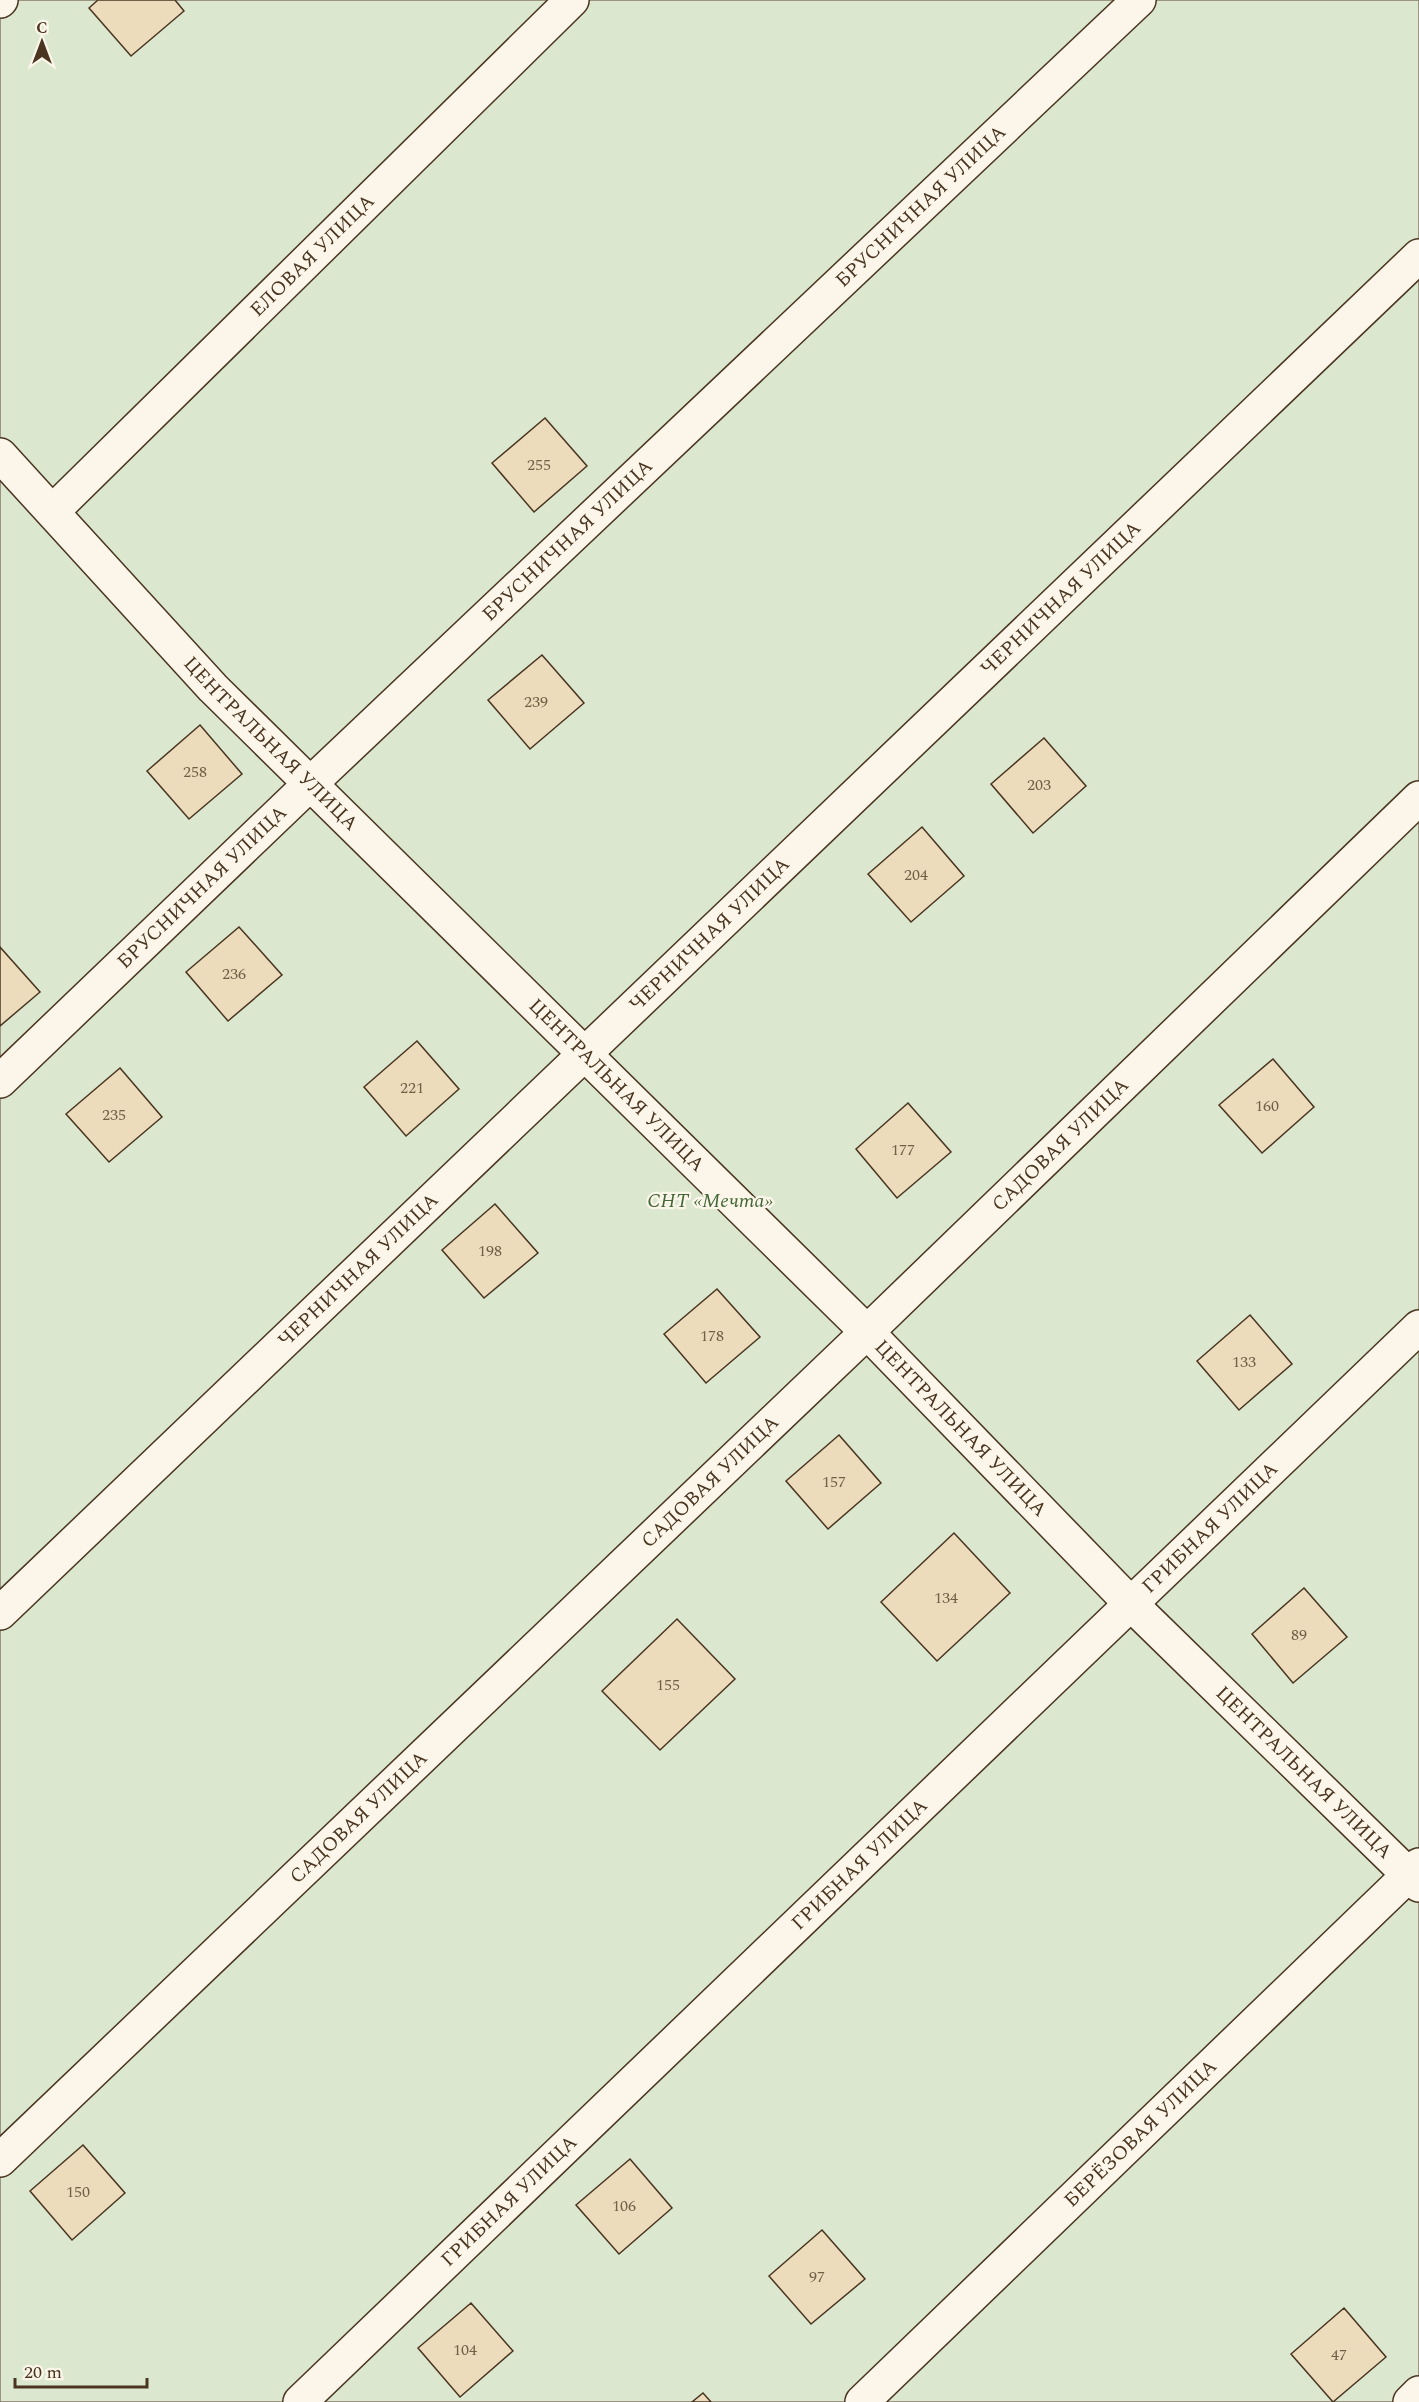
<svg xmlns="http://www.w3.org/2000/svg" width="1419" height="2402" viewBox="0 0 1419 2402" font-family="Spectral,serif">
<rect width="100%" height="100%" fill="#fbf6e9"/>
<path fill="#dce7d0" stroke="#887966" stroke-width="1.5" d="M 0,0 L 1419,0 L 1419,2402 L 0,2402 Z"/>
<path fill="#ecdcbc" stroke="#4a3520" stroke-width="1.5" d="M 98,0 L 175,0 L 184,11 L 131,56 L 89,8 Z
M 545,418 L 587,466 L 534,512 L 492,463 Z
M 542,655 L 584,703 L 530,749 L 488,700 Z
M 200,725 L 242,774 L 189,819 L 147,771 Z
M 1044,738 L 1086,786 L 1033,833 L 991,784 Z
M 922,827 L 964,876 L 911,922 L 868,874 Z
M 239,927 L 282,975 L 228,1021 L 186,972 Z
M 0,947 L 40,992 L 0,1026 Z
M 417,1041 L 459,1089 L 406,1136 L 364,1087 Z
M 1273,1059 L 1314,1107 L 1262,1153 L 1219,1105 Z
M 120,1068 L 162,1117 L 109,1162 L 66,1114 Z
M 908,1103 L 951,1152 L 897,1198 L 856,1149 Z
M 495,1204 L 538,1253 L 484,1298 L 442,1250 Z
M 717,1289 L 760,1337 L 706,1383 L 664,1334 Z
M 1250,1315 L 1292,1364 L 1239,1410 L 1197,1361 Z
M 839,1435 L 881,1483 L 828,1529 L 786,1481 Z
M 954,1533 L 1010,1593 L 937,1661 L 881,1602 Z
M 1304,1588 L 1347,1637 L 1293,1683 L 1252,1634 Z
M 677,1619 L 735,1679 L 660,1750 L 602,1691 Z
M 83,2145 L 125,2193 L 72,2240 L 30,2191 Z
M 630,2159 L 672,2208 L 619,2254 L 576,2205 Z
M 822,2230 L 865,2279 L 811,2324 L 769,2276 Z
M 471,2303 L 513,2351 L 460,2397 L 418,2348 Z
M 1344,2308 L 1386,2357 L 1333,2402 L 1291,2354 Z
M 703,2393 L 711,2402 L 692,2402 Z"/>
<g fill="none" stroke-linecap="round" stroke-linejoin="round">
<defs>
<g id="minor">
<path d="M 0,1 L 1,0"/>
<path id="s1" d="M 0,455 L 213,688 L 867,1332 L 1131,1604 L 1419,1885"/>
<path id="s2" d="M 53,511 L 572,0"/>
<path id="s3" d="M 0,1081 L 311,783 L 1139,0"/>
<path id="s4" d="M 0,1613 L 1419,256"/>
<path id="s5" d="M 0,2160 L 867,1332 L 1419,798"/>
<path id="s6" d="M 300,2402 L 1419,1327"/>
<path id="s7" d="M 862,2402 L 1419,1865"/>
<path d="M 1410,2402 L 1419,2393"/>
</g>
</defs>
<use href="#minor" stroke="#4a3520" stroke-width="36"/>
<use href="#minor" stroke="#fbf6e9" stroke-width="33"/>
</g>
<g text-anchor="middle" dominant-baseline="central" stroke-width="4.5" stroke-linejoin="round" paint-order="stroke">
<g font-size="16" fill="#725f47">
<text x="539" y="465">255</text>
<text x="536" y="702">239</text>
<text x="195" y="772">258</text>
<text x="1039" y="785">203</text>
<text x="916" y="875">204</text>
<text x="234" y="974">236</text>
<text x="412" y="1088">221</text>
<text x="1267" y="1106">160</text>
<text x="114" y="1115">235</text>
<text x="903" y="1150">177</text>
<text x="490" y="1251">198</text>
<text x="712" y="1336">178</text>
<text x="1244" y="1362">133</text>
<text x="834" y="1482">157</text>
<text x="946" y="1598">134</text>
<text x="1299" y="1635">89</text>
<text x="668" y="1685">155</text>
<text x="78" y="2192">150</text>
<text x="624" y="2206">106</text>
<text x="817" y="2277">97</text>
<text x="465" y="2350">104</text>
<text x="1339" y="2355">47</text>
</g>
<g font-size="20" fill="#4a3520" stroke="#fbf6e9">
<text stroke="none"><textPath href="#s3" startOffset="1270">БРУСНИЧНАЯ УЛИЦА</textPath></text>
<text stroke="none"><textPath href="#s2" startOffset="364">ЕЛОВАЯ УЛИЦА</textPath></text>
<text stroke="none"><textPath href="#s3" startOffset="784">БРУСНИЧНАЯ УЛИЦА</textPath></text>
<text stroke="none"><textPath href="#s4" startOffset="1468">ЧЕРНИЧНАЯ УЛИЦА</textPath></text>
<text stroke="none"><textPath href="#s1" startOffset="396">ЦЕНТРАЛЬНАЯ УЛИЦА</textPath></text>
<text stroke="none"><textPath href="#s3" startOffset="280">БРУСНИЧНАЯ УЛИЦА</textPath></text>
<text stroke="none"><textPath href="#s4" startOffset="982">ЧЕРНИЧНАЯ УЛИЦА</textPath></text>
<text stroke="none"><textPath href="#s1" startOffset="882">ЦЕНТРАЛЬНАЯ УЛИЦА</textPath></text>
<text stroke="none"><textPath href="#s5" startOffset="1468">САДОВАЯ УЛИЦА</textPath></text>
<text stroke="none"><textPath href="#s4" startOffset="496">ЧЕРНИЧНАЯ УЛИЦА</textPath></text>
<text stroke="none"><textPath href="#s1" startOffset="1368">ЦЕНТРАЛЬНАЯ УЛИЦА</textPath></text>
<text stroke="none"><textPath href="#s5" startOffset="982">САДОВАЯ УЛИЦА</textPath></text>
<text stroke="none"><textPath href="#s6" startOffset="1262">ГРИБНАЯ УЛИЦА</textPath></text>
<text stroke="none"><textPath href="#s1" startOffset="1854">ЦЕНТРАЛЬНАЯ УЛИЦА</textPath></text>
<text stroke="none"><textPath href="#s5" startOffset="496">САДОВАЯ УЛИЦА</textPath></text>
<text stroke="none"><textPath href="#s6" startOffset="776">ГРИБНАЯ УЛИЦА</textPath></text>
<text stroke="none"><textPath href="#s7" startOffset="387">БЕРЁЗОВАЯ УЛИЦА</textPath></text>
<text stroke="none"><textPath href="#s6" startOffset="290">ГРИБНАЯ УЛИЦА</textPath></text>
</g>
<g font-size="20" font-style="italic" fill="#436837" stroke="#fbf6e9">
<text x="710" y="1201">СНТ «Мечта»</text>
</g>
</g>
<g transform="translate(42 42)" stroke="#fbf6e9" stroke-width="4.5" paint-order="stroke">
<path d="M0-4.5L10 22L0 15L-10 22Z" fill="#4a3520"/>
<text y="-9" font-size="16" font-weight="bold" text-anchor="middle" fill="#4a3520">С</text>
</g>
<path d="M15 2378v9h132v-9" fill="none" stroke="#4a3520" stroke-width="3"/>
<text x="24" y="2378" font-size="18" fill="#4a3520" stroke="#fbf6e9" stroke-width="4.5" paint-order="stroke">20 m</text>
</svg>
